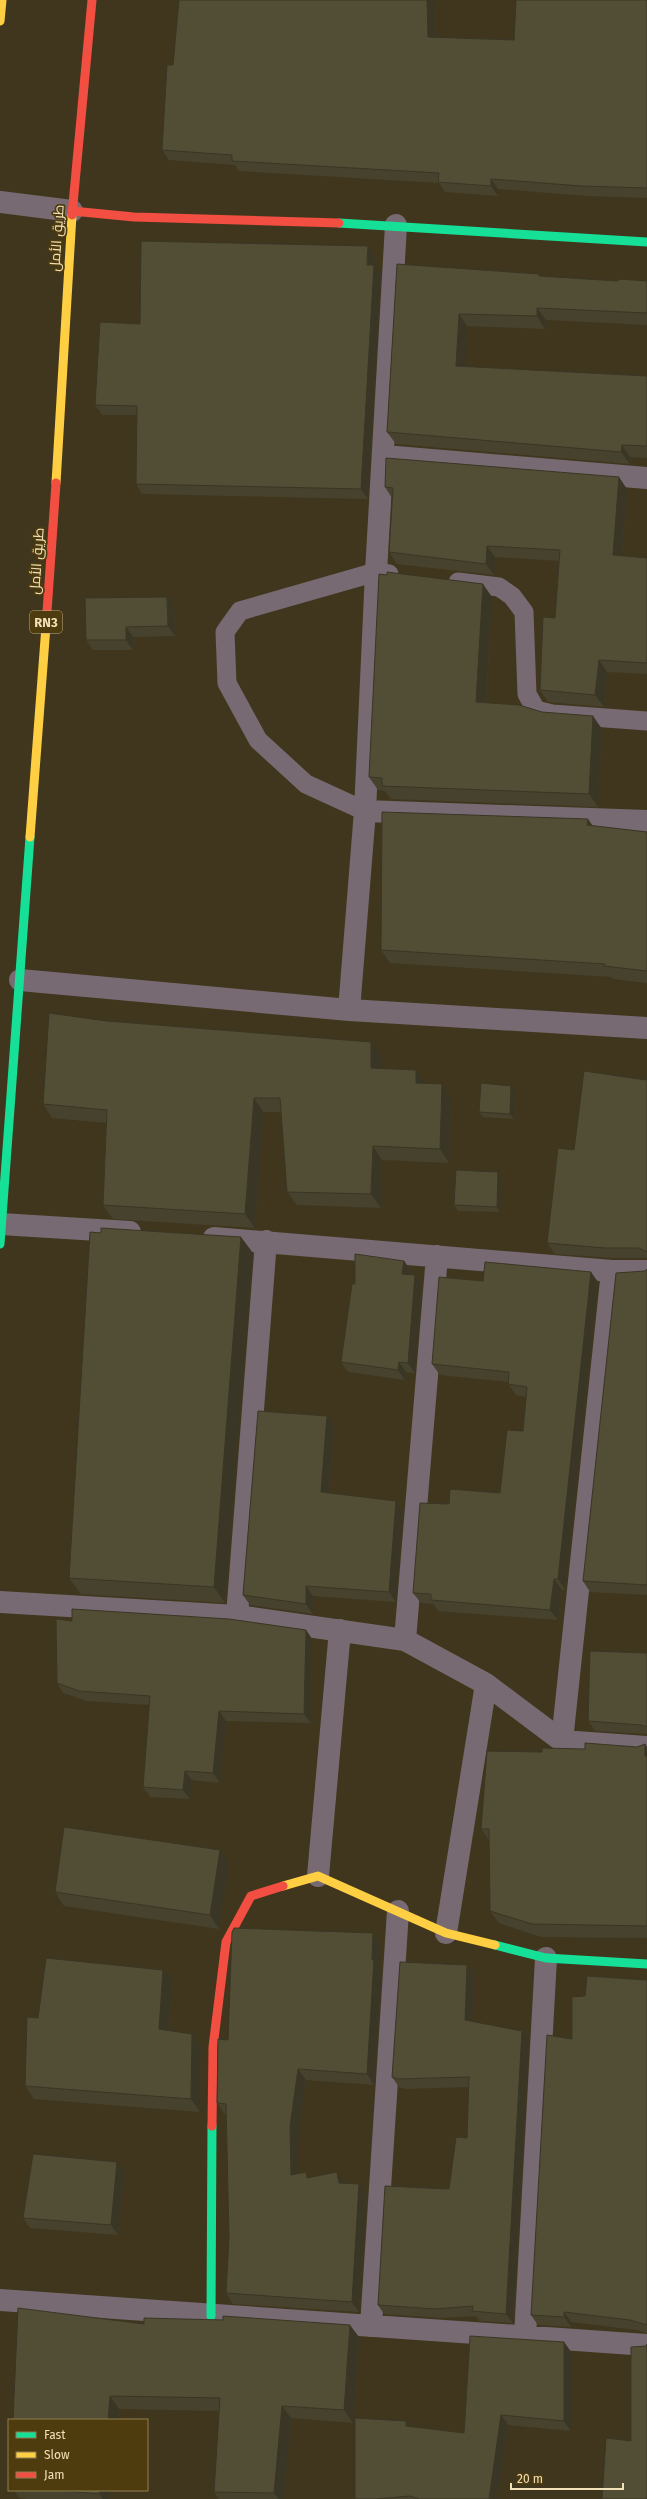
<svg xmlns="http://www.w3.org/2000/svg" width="647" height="2499" viewBox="0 0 647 2499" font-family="'Fira Sans',Cairo,sans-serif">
<rect width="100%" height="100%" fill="#40361d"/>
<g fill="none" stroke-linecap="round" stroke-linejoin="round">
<path stroke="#776a72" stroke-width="19" d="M 458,582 L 499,587 L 512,596 L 524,612 L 527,694 L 536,710 L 552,714 L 647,721
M 365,811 L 306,784 L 258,740 L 227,683 L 225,632 L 240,611 L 376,572 L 389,574"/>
<path stroke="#776a72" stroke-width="22" d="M 0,202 L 72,211
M 384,456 L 647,478
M 365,811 L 647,821
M 20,980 L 349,1010 L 647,1028
M 349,1010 L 365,811 L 376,572 L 396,225
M 1,1224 L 130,1232
M 214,1238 L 612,1271 L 647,1271
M 266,1241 L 237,1616 L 405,1640 L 486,1684
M 0,1602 L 237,1616
M 405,1640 L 437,1256
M 562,1741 L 612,1271
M 318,1876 L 340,1630
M 446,1933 L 486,1684 L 562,1741 L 647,1747
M 0,2300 L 647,2345
M 371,2326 L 398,1911
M 525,2336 L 546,1958"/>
<path stroke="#16e098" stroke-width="9" d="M 339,223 L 647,242
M 0,1244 L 30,837
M 495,1945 L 546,1958 L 647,1964
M 211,2316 L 212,2126"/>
<path stroke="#ffcf43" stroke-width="9" d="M 0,21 L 2,0
M 56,483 L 72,215
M 30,837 L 46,626
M 283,1886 L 318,1876 L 446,1933 L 495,1945"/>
<path stroke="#f24e42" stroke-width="9" d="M 72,211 L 134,217 L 339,223
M 72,215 L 92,0
M 46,626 L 56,483
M 212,2126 L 213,2047 L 226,1942 L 251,1896 L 283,1886"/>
</g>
<path fill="#47422e" d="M 179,0 L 434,0 L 435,37 L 514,40 L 647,0 L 647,198 L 588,196 L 498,189 L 498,196 L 445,192 L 439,183 L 239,171 L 235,165 L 169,160 L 162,150 L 173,65 Z
M 375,256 L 374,266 L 381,275 L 368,499 L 142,494 L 136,484 L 137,415 L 102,415 L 95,405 L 140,324 Z
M 397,264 L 539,274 L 541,277 L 618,281 L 647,281 L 647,325 L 546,320 L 545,329 L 467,326 L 465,367 L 647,376 L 647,458 L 630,457 L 630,464 L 396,444 L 387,432 Z
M 385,487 L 627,489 L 622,556 L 647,558 L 647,674 L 607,672 L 604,707 L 548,702 L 540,690 L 555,618 L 559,561 L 495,557 L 494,575 L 397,564 L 389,552 L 392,498 Z
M 167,597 L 174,607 L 175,636 L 133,637 L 133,650 L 93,650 L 86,640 Z
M 492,597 L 486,703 L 542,712 L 602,729 L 598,807 L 391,799 L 385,791 L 378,790 L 369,777 Z
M 592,826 L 647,832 L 647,983 L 613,979 L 612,977 L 390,963 L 381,950 Z
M 107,1021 L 381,1056 L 381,1069 L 425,1083 L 451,1098 L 449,1163 L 382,1160 L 381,1208 L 297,1205 L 287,1192 L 281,1112 L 263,1112 L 255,1228 L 113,1219 L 103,1205 L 106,1123 L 52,1118 L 43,1104 Z
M 647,1073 L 647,1258 L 613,1258 L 555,1254 L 547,1243 L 574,1150 L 646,1080 Z
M 515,1091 L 514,1119 L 483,1117 L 479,1112 Z
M 498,1172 L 502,1178 L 500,1212 L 458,1211 L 454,1205 Z
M 253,1253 L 225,1603 L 81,1594 L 69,1578 Z
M 404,1261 L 411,1271 L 411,1275 L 415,1275 L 422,1285 L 415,1373 L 406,1372 L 405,1380 L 348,1372 L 341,1362 L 355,1284 Z
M 647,1269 L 647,1595 L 590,1592 L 583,1581 L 645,1271 Z
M 483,1281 L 598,1282 L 565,1590 L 562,1590 L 558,1620 L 438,1611 L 434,1604 L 421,1603 L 413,1593 L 449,1504 L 500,1493 L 523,1431 L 526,1397 L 516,1395 L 508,1384 L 508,1382 L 440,1375 L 432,1364 Z
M 334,1426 L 329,1493 L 396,1501 L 403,1511 L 396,1602 L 313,1596 L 313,1614 L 250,1605 L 243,1595 Z
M 72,1621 L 306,1630 L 312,1639 L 311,1723 L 226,1721 L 220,1783 L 192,1780 L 190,1799 L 150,1797 L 143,1787 L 149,1705 L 86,1701 L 63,1693 L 57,1683 Z
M 647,1653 L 647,1734 L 595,1731 L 588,1721 Z
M 645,1744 L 647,1747 L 647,1938 L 541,1937 L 499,1923 L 490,1911 L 489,1840 L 481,1829 L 542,1752 L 585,1749 L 637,1747 Z
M 229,1863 L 219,1929 L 64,1906 L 55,1892 Z
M 380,1944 L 380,1968 L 382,1971 L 374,2085 L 306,2080 L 298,2138 L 298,2174 L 309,2177 L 345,2183 L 367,2195 L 359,2312 L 233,2304 L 226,2293 L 229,2238 L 227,2114 L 225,2114 L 217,2103 L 228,2040 Z
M 467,1965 L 474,1975 L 472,2021 L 522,2031 L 529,2040 L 513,2323 L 479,2321 L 476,2316 L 442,2318 L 384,2314 L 378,2305 L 449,2189 L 467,2138 L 469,2087 L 405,2089 L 399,2087 L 392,2077 Z
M 647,1980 L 647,2333 L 637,2330 L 571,2322 L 571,2327 L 538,2325 L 531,2315 L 572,2039 L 585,1996 Z
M 172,1982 L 169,2030 L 192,2034 L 201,2046 L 200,2112 L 34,2099 L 25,2086 L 38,2018 Z
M 124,2172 L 118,2235 L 30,2228 L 23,2218 Z
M 144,2324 L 359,2337 L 353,2423 L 291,2418 L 284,2499 L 219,2499 L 214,2492 L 219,2411 L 119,2409 L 13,2420 Z
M 564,2342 L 571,2352 L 571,2431 L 508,2425 L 497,2499 L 355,2499 L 406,2421 L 410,2427 L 464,2433 Z
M 14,2490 L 110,2490 L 109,2499 L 26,2499 L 19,2498 Z"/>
<path fill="#393625" d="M 427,0 L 434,0 L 435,47 L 428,37 Z
M 491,179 L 498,189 L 498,196 L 491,186 Z
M 368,246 L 375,256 L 374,266 L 381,275 L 368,499 L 361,489 Z
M 537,308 L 546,320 L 545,329 L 537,316 Z
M 459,314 L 467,326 L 465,378 L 456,366 Z
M 622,445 L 630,457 L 630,464 L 621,452 Z
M 619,477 L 627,489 L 621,567 L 613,555 Z
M 487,546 L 495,557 L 494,575 L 486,564 Z
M 483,584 L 492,597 L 485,715 L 476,702 Z
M 167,597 L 174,607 L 175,636 L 168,626 Z
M 126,627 L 133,637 L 133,650 L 126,640 Z
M 599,660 L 607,672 L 604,707 L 595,695 Z
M 593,716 L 602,729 L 598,807 L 589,794 Z
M 588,819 L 597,832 L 587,825 Z
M 371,1042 L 381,1056 L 381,1082 L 371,1068 Z
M 416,1070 L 426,1084 L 416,1083 Z
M 442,1084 L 451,1098 L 449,1163 L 440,1149 Z
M 511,1086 L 515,1091 L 514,1119 L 510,1114 Z
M 254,1098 L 263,1112 L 255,1228 L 245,1214 Z
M 373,1146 L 382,1160 L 381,1208 L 371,1194 Z
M 498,1172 L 502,1178 L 500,1212 L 497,1207 Z
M 241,1237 L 253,1253 L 225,1603 L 214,1587 Z
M 404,1261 L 411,1271 L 409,1284 L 402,1274 Z
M 591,1272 L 598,1282 L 565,1590 L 558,1579 Z
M 415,1275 L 422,1285 L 415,1373 L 408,1363 Z
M 399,1362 L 406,1372 L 405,1380 L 398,1370 Z
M 327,1416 L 334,1426 L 328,1502 L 321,1492 Z
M 396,1501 L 403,1511 L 396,1602 L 389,1592 Z
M 554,1579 L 562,1590 L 558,1620 L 550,1610 Z
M 306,1586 L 313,1596 L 313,1614 L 306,1604 Z
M 306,1630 L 312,1639 L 311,1723 L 304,1714 Z
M 219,1711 L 226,1721 L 220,1783 L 213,1773 Z
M 645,1744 L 647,1747 L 647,1760 L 645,1756 Z
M 185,1771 L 192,1780 L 190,1799 L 183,1790 Z
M 220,1850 L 229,1863 L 219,1929 L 210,1915 Z
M 373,1933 L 380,1944 L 380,1968 L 382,1971 L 374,2085 L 367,2074 Z
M 467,1965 L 474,1975 L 472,2030 L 465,2020 Z
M 163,1970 L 172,1982 L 168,2042 L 159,2029 Z
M 522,2031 L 529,2040 L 513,2323 L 506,2314 Z
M 192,2034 L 201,2046 L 200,2112 L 191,2099 Z
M 298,2069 L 306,2080 L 298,2138 L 298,2186 L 291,2175 L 290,2127 Z
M 117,2162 L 124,2172 L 118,2235 L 111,2225 Z
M 337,2172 L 345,2183 L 339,2183 Z
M 359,2184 L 367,2195 L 359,2312 L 352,2302 Z
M 564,2312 L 571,2322 L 571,2327 L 564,2317 Z
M 350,2325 L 359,2337 L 353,2423 L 344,2410 Z
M 564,2342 L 571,2352 L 571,2431 L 564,2421 Z
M 110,2396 L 119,2409 L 118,2420 L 108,2420 Z
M 282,2406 L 291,2418 L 284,2499 L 279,2499 L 274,2493 Z
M 501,2415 L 508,2425 L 497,2499 L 489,2499 Z
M 406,2421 L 413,2431 L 406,2426 Z
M 100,2490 L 110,2490 L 109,2499 L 103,2499 L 99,2494 Z"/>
<path fill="#524d35" stroke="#393625" d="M 179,0 L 427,0 L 428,37 L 514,40 L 516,0 L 647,0 L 647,188 L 581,186 L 491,179 L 491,186 L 438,182 L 439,173 L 232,161 L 232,155 L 162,150 L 167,65 L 173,65 Z
M 141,241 L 368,246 L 367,265 L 374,265 L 361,489 L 136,484 L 137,406 L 95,405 L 100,322 L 140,324 Z
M 397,264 L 539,274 L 539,276 L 618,281 L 618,279 L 647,281 L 647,313 L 537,308 L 537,316 L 459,314 L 456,366 L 647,376 L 647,446 L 622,445 L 621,452 L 387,432 Z
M 386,458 L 619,477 L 613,555 L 647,558 L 647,663 L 599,660 L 595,695 L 540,690 L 543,617 L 555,618 L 560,550 L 487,546 L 486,564 L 389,552 L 393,488 L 385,487 Z
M 387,572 L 483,584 L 476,702 L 519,705 L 542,712 L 593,716 L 589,794 L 382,786 L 382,778 L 369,777 L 379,574 L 387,575 Z
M 167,597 L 168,626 L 126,627 L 126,640 L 86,640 L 85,598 Z
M 382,812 L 588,819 L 587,825 L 647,832 L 647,971 L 604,966 L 605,964 L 381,950 Z
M 49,1013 L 107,1021 L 371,1042 L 371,1068 L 416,1070 L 416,1083 L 442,1084 L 440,1149 L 373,1146 L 371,1194 L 287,1192 L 280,1098 L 254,1098 L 245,1214 L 103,1205 L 107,1110 L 43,1104 Z
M 584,1071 L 646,1080 L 647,1073 L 647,1252 L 639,1248 L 605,1248 L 547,1243 L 558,1148 L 574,1150 Z
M 481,1083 L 511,1086 L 510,1114 L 479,1112 Z
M 456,1170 L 498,1172 L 497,1207 L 454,1205 Z
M 101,1228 L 241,1237 L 214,1587 L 69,1578 L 90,1232 L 101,1233 Z
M 355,1254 L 404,1261 L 402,1274 L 415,1275 L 408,1363 L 399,1362 L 398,1370 L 341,1362 L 352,1284 L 355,1284 Z
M 485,1262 L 591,1272 L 558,1579 L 554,1579 L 550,1610 L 431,1600 L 431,1594 L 413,1593 L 420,1503 L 449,1504 L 450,1489 L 500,1493 L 507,1430 L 523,1431 L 527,1387 L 508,1384 L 509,1372 L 432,1364 L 439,1277 L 483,1281 Z
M 647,1269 L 647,1585 L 583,1581 L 616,1273 L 645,1271 Z
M 258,1411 L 327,1416 L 321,1492 L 396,1501 L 389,1592 L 306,1586 L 306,1604 L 243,1595 Z
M 72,1609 L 229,1619 L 306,1630 L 304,1714 L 219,1711 L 213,1773 L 185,1771 L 183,1790 L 143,1787 L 150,1696 L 79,1691 L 57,1683 L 56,1619 L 72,1621 Z
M 590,1651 L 647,1653 L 647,1727 L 641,1725 L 588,1721 Z
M 585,1743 L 637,1747 L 645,1744 L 645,1756 L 647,1756 L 647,1926 L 532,1924 L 490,1911 L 489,1829 L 481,1829 L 487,1751 L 542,1752 L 542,1748 L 585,1749 Z
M 64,1827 L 220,1850 L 210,1915 L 55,1892 Z
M 234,1928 L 373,1933 L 372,1960 L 374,1960 L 367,2074 L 298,2069 L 290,2127 L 291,2175 L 306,2172 L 307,2178 L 337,2172 L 339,2183 L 359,2184 L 352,2302 L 226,2293 L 229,2238 L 226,2104 L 217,2103 L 218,2039 L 228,2040 L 232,1932 Z
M 46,1958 L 163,1970 L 159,2029 L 192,2034 L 191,2099 L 25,2086 L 27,2017 L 38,2018 Z
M 400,1962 L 467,1965 L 465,2020 L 522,2031 L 506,2314 L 472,2311 L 473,2306 L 435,2309 L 378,2305 L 385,2186 L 449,2189 L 456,2137 L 467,2138 L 469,2077 L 398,2079 L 392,2077 Z
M 587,1976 L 647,1980 L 647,2325 L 630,2320 L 564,2312 L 564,2317 L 531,2315 L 547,2035 L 572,2039 L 572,1997 L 585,1996 Z
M 33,2154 L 117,2162 L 111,2225 L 23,2218 Z
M 18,2308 L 144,2324 L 144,2318 L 223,2320 L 223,2316 L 350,2325 L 344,2410 L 282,2406 L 274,2493 L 214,2492 L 220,2398 L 110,2396 L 108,2420 L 13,2420 Z
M 470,2336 L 564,2342 L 564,2421 L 501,2415 L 489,2499 L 420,2499 L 410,2496 L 375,2499 L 355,2499 L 355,2418 L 406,2421 L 406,2426 L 464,2433 Z
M 647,2344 L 647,2499 L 602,2499 L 606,2438 L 631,2441 L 631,2347 L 646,2346 Z
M 56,2490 L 100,2490 L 99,2494 Z"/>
<g text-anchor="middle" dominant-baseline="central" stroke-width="3.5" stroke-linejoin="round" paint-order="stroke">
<rect fill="#4e3c0f" stroke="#c1af86" stroke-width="1" x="30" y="611" width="32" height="22" rx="3"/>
<g font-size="13" font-weight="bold" fill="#f2e0b9">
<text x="46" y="622">RN3</text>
</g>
<g font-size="14" fill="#f2e0b9" stroke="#4e3c0f">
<text transform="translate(57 238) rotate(-86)">طريق الأمل</text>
<text transform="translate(37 561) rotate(-86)">طريق الأمل</text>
</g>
</g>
<rect x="8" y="2419" width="140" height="72" fill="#4e3c0f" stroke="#907e53"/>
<rect x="16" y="2432" width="20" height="6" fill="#16e098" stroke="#907e53"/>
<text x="44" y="2439" font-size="12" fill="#f2e0b9">Fast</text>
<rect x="16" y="2452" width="20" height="6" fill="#ffcf43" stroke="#907e53"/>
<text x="44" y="2459" font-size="12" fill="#f2e0b9">Slow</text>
<rect x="16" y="2472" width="20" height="6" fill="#f24e42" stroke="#907e53"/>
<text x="44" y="2479" font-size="12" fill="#f2e0b9">Jam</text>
<path d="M511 2483v6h112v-6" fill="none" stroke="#f2e0b9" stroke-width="2"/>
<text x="517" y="2483" font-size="12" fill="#f2e0b9" stroke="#4e3c0f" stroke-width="3" paint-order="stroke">20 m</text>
</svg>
